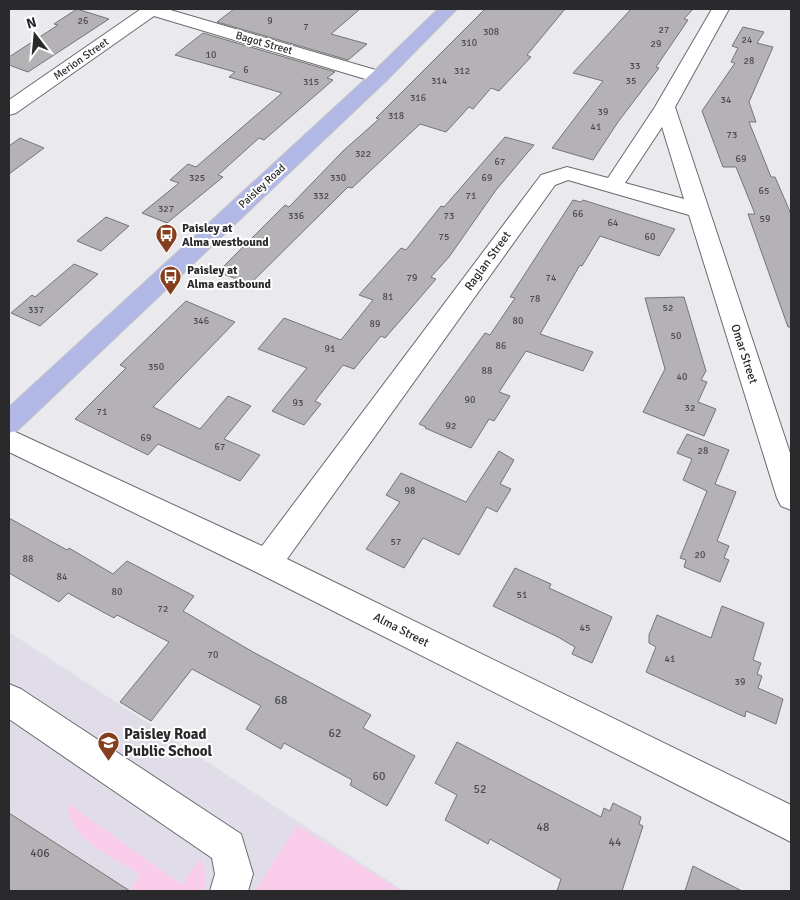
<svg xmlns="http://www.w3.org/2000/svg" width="800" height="900" viewBox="0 0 800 900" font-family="Signika,sans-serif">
<rect width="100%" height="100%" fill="#eae9ed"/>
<path fill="#e0dde9" d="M 9,632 L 404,891 L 9,891 Z"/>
<path fill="#f9cde9" d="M 68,803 L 182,885 L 201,857 L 206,877 L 204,891 L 129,891 L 140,874 C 112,857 68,840 68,803 Z
M 297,825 L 401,891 L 255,891 Z"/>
<path fill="#b5b2b5" stroke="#777478" d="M 77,9 L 109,19 L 28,72 L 9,65 L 9,57 L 58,25 L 54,24 Z
M 234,9 L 360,9 L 331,34 L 367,44 L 348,60 L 217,22 Z
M 485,9 L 565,9 L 527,55 L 531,57 L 499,91 L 491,88 L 473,109 L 469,107 L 446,132 L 420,124 L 352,188 L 348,187 L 250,284 L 218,272 L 285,205 L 289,207 L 343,151 L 379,119 L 376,118 Z
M 631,9 L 693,9 L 684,19 L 688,20 L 656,67 L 659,68 L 618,122 L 593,160 L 552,148 L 603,81 L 573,73 Z
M 743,27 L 764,32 L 757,43 L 773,47 L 749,102 L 756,122 L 749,122 L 771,177 L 775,177 L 791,214 L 791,327 L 788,327 L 748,214 L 755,214 L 736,167 L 723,167 L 702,111 L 735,63 L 731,62 L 738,48 L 732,46 Z
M 203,33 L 335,72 L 327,78 L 333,80 L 264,140 L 259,138 L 218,175 L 223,177 L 167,223 L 142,213 L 179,183 L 170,180 L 188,164 L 196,167 L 282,93 L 229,77 L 235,72 L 175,55 Z
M 505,137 L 534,145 L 496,190 L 449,257 L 431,277 L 436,279 L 406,314 L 385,338 L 381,336 L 354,369 L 343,365 L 315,401 L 321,404 L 304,425 L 272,411 L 307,368 L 258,349 L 284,318 L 341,340 L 373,300 L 359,295 L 401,248 L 406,250 L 441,206 L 444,207 Z
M 20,138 L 44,148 L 9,174 L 9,146 Z
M 573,200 L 581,202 L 583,200 L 675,229 L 659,256 L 600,236 L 582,266 L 580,265 L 540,334 L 593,352 L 583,371 L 526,351 L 499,392 L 510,396 L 494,421 L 489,419 L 471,448 L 425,428 L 426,427 L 419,424 L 485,333 L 490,335 L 515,298 L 510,297 Z
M 106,217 L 129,226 L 101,251 L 77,241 Z
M 74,264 L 98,274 L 40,326 L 11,313 L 32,295 L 35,297 Z
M 684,297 L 706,371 L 701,380 L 707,382 L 698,402 L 716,409 L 704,436 L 643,412 L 665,369 L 645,298 Z
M 186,301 L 235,322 L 153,407 L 200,429 L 228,396 L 251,406 L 224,439 L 260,455 L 240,481 L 158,444 L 148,455 L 75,419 L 126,368 L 120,365 Z
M 687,434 L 729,450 L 715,484 L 736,492 L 717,541 L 729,546 L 724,558 L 729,560 L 720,582 L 684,567 L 686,560 L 680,558 L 707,491 L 683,480 L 692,459 L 677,453 Z
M 499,451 L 514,460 L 500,484 L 511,489 L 497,512 L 487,507 L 459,555 L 423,538 L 404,568 L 366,549 L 400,502 L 386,495 L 401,473 L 466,502 Z
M 9,518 L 67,550 L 69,548 L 113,574 L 127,561 L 194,596 L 183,611 L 253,652 L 371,715 L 363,728 L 415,756 L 387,806 L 350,785 L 352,780 L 284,743 L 281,749 L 246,729 L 261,706 L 192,669 L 151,721 L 120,702 L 169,642 L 117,615 L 114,618 L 68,593 L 59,602 L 9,573 Z
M 515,568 L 551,584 L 549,588 L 612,617 L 592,663 L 572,654 L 575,647 L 558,637 L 493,606 Z
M 722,606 L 764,623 L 753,660 L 761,663 L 757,674 L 762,676 L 758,688 L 783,699 L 776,724 L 746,711 L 745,717 L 646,672 L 656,647 L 649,643 L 649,635 L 657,615 L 711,638 Z
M 457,742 L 601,817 L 604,808 L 610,811 L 613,803 L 641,817 L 639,824 L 643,826 L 622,891 L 557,891 L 561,879 L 490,839 L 488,844 L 445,820 L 457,795 L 435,783 Z
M 9,813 L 130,891 L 9,891 Z
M 693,866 L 742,891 L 685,891 Z"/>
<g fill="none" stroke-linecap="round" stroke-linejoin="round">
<defs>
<path id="minor" d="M 167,9 L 386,73 L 388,77 L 386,81 L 372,81 L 154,16 L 16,113 L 9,115 L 9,100 L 141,9 Z
M 712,9 L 729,9 L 675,107 L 791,456 L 791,510 L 781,506 L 777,498 L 689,215 L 568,180 L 555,185 L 287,559 L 791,805 L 791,842 L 256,572 L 9,452 L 9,429 L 262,546 L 541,175 L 567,167 L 608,178 L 655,107 ZM 662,127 L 684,199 L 625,183 Z
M 9,684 L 21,689 L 241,834 L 253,874 L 248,891 L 210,891 L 215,874 L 212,858 L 9,719 Z"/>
<path id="major" d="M 438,9 L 457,9 L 386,81 L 18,430 L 9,433 L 9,407 L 372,73 Z"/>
</defs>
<use href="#minor" stroke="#6b6a6e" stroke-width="2"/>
<use href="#major" stroke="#c8c7c8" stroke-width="2"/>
<use href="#minor" fill="#fff" fill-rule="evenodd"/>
<use href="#major" fill="#b1b8e5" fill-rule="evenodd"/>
</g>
<defs>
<symbol id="bus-pin" viewBox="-11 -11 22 30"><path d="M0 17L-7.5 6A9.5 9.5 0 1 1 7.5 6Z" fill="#863f1e" stroke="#fff"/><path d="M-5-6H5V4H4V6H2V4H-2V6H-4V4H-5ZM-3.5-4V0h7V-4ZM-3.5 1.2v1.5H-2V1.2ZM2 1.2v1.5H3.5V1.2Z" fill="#fff"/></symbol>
<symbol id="school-pin" viewBox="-11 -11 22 30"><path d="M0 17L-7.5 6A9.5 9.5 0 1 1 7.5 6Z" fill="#863f1e" stroke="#fff"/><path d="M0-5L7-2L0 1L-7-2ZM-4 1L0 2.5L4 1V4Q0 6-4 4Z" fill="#fff"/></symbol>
</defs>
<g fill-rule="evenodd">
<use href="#bus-pin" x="154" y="222" width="25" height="34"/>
<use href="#bus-pin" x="158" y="264" width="25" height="34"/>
<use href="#school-pin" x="96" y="730" width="25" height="34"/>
</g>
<g text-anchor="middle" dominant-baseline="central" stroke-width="4" stroke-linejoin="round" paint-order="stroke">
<g font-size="10" fill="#4d4b4e">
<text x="83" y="21">26</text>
<text x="270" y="21">9</text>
<text x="306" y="27">7</text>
<text x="664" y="30">27</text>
<text x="491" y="32">308</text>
<text x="747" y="40">24</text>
<text x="469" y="43">310</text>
<text x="656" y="44">29</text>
<text x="211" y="55">10</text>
<text x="749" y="61">28</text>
<text x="635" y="66">33</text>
<text x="246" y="70">6</text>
<text x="462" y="71">312</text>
<text x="439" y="81">314</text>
<text x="631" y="81">35</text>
<text x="311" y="82">315</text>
<text x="418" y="98">316</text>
<text x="726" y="100">34</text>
<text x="603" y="112">39</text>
<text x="396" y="116">318</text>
<text x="596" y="127">41</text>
<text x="732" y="135">73</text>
<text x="363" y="154">322</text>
<text x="741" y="159">69</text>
<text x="500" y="162">67</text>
<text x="197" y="178">325</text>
<text x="338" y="178">330</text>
<text x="487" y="178">69</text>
<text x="764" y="191">65</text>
<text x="321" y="196">332</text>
<text x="471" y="196">71</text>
<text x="166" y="209">327</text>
<text x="578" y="214">66</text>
<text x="296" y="216">336</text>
<text x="449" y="216">73</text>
<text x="765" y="219">59</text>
<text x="613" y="223">64</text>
<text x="444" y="237">75</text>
<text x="650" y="237">60</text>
<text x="412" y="278">79</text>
<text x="551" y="278">74</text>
<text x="388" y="297">81</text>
<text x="535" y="299">78</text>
<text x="668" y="308">52</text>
<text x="36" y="310">337</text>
<text x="201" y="321">346</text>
<text x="518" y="321">80</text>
<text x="375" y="324">89</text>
<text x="676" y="336">50</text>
<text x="501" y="346">86</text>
<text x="330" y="349">91</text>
<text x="156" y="367">350</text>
<text x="487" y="371">88</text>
<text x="682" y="377">40</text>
<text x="470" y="400">90</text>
<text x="298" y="403">93</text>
<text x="690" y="408">32</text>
<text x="102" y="412">71</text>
<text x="451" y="426">92</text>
<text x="146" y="438">69</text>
<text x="220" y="447">67</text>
<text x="703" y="451">28</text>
<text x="410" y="491">98</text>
<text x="396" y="542">57</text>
<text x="700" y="555">20</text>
<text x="28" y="559">88</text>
<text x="62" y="577">84</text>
<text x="117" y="592">80</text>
<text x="522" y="595">51</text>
<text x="163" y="609">72</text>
<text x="585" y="628">45</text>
<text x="213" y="655">70</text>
<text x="670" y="659">41</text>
<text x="740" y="682">39</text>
</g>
<g font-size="11" fill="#2a292b" stroke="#fff">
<text transform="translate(264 43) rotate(16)">Bagot Street</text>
<text transform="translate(81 59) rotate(-35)">Merion Street</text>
<text transform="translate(262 186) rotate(-43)">Paisley Road</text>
</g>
<g font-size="12" font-weight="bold" fill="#2a292b" stroke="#fff" text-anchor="start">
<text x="182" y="228">Paisley at<tspan x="182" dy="14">Alma westbound</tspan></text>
<text x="187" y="270">Paisley at<tspan x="187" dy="14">Alma eastbound</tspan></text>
</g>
<g font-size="12" fill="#2a292b" stroke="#fff">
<text transform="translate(488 261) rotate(-54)">Raglan Street</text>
<text transform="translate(744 354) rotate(72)">Omar Street</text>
<text transform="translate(401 630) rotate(27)">Alma Street</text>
</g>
<g font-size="12" fill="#4d4b4e">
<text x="281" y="700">68</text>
<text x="335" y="733">62</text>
<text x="379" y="776">60</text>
<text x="480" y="789">52</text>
<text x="543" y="827">48</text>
<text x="615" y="842">44</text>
<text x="40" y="853">406</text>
</g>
<g font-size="15" font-weight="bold" fill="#2a292b" stroke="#fff" text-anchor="start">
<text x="124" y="734">Paisley Road<tspan x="124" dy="17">Public School</tspan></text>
</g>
</g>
<rect width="800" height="900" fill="none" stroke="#2a292b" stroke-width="20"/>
<g transform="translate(35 35) rotate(344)" stroke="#ffffff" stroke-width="4" paint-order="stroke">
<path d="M0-4L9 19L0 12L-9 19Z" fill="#2a292b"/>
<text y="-8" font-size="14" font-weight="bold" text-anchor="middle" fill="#2a292b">N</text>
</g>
</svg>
